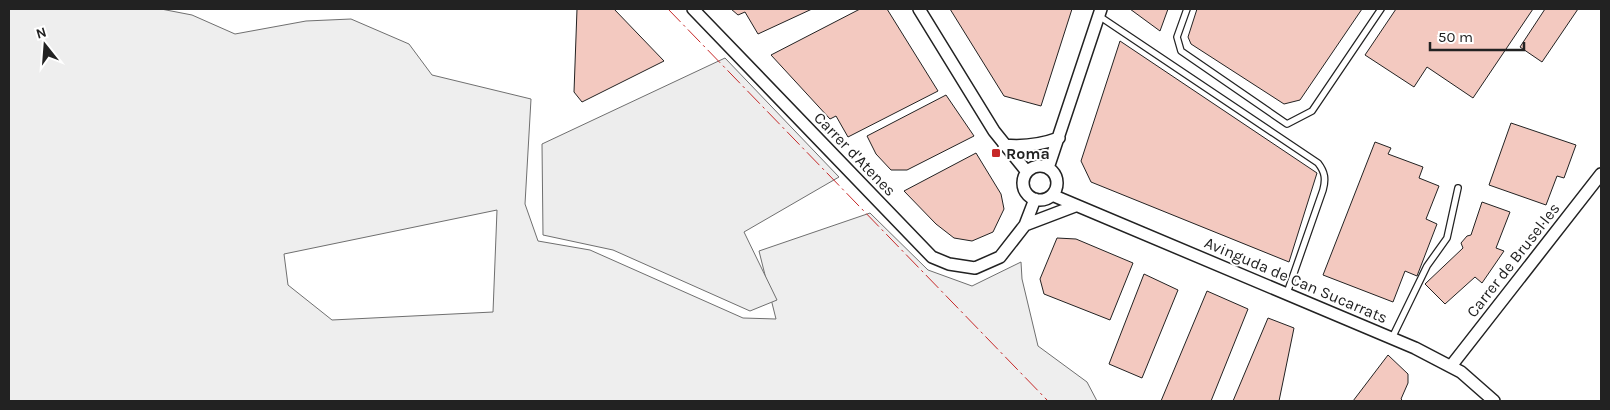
<svg xmlns="http://www.w3.org/2000/svg" width="1610" height="410" viewBox="0 0 1610 410" font-family="Karla,sans-serif">
<rect width="100%" height="100%" fill="#fff"/>
<path fill="#eee" stroke="#6f6f6f" fill-rule="evenodd" d="M 9,9 L 161,9 L 192,15 L 235,34 L 306,21 L 351,19 L 409,44 L 432,75 L 531,99 L 525,204 L 538,241 L 590,250 L 743,318 L 776,319 L 759,251 L 870,213 L 928,270 L 972,286 L 1021,262 L 1022,279 L 1038,346 L 1087,382 L 1097,401 L 9,401 ZM 497,210 L 493,312 L 332,320 L 288,285 L 284,254 Z"/>
<path fill="#ededed" stroke="#6f6f6f" d="M 725,58 L 839,177 L 744,232 L 777,300 L 750,311 L 613,250 L 543,235 L 542,144 Z"/>
<path fill="#f3c9c0" stroke="#222" d="M 577,9 L 614,9 L 664,61 L 582,102 L 574,92 Z
M 731,9 L 812,9 L 758,34 L 745,12 L 738,15 Z
M 860,9 L 887,9 L 938,91 L 848,137 L 836,116 L 830,119 L 771,55 Z
M 950,9 L 1072,9 L 1041,106 L 1004,96 Z
M 1130,9 L 1168,9 L 1160,31 Z
M 1197,9 L 1362,9 L 1300,100 L 1284,104 L 1191,44 L 1188,37 Z
M 1396,9 L 1533,9 L 1473,98 L 1427,67 L 1414,87 L 1365,55 Z
M 1545,9 L 1578,9 L 1542,62 L 1520,47 Z
M 1120,41 L 1317,173 L 1289,262 L 1091,182 L 1081,161 Z
M 946,95 L 974,136 L 907,170 L 891,170 L 876,154 L 867,136 Z
M 1511,123 L 1576,145 L 1564,178 L 1557,176 L 1546,205 L 1489,185 Z
M 1375,142 L 1391,148 L 1388,154 L 1423,167 L 1419,178 L 1439,186 L 1426,219 L 1437,224 L 1417,276 L 1405,271 L 1393,302 L 1323,275 Z
M 976,153 L 1001,194 L 1004,209 L 993,232 L 972,241 L 954,238 L 936,224 L 904,191 Z
M 1482,202 L 1510,212 L 1496,248 L 1504,251 L 1482,283 L 1475,277 L 1445,304 L 1425,284 L 1463,248 L 1461,243 L 1467,236 L 1471,235 Z
M 1057,238 L 1076,239 L 1133,263 L 1110,320 L 1044,294 L 1040,279 Z
M 1144,274 L 1178,290 L 1142,378 L 1109,364 Z
M 1207,291 L 1248,309 L 1211,401 L 1161,401 Z
M 1268,318 L 1294,328 L 1279,401 L 1233,401 Z
M 1388,355 L 1408,374 L 1408,383 L 1401,399 L 1403,401 L 1353,401 Z"/>
<g fill="none" stroke-linecap="round" stroke-linejoin="round">
<defs>
<path id="lane" d="M 1187,9 L 1177,37 L 1181,51 L 1287,124 L 1312,111 L 1381,9
M 1099,16 L 1318,163 C 1325,172 1326,179 1323,190 L 1287,293
M 1392,338 L 1427,266 L 1447,238 L 1458,188"/>
<path id="street" d="M 693,9 L 932,257 L 949,264 L 975,268 L 1000,257 L 1025,225 L 1035,199
M 919,9 L 994,131 L 1027,172
M 1004,145 C 1024,147 1040,145 1059,138
M1023 183a17 17 0 1 1 34 0a17 17 0 1 1-34 0Z
M 1048,168 L 1101,9
M 1052,195 L 1415,348 L 1461,372 L 1494,401
M 1025,225 L 1075,206
M 1451,366 L 1601,174"/>
</defs>
<use href="#lane" stroke="#222" stroke-width="8"/>
<use href="#street" stroke="#222" stroke-width="14"/>
<use href="#lane" stroke="#fff" stroke-width="5.5"/>
<use href="#street" stroke="#fff" stroke-width="11"/>
<path stroke="#c62828" stroke-width="1" stroke-dasharray="18 4 2.5 4" stroke-linecap="butt" d="M 668,9 L 1048,401"/>
</g>
<rect fill="#c62828" stroke="#fff" stroke-width="2" x="991" y="148" width="10" height="10" rx="2.5"/>
<g text-anchor="middle" dominant-baseline="central" stroke-width="4" stroke-linejoin="round" paint-order="stroke">
<g font-size="16" font-weight="bold" fill="#222" stroke="#fff" text-anchor="start">
<text x="1006" y="153">Roma</text>
</g>
<g font-size="16" fill="#222" stroke="#fff">
<text transform="translate(855 154) rotate(46)">Carrer d'Atenes</text>
<text transform="translate(1513 260) rotate(-52)">Carrer de Brusel·les</text>
<text transform="translate(1296 280) rotate(23)">Avinguda de Can Sucarrats</text>
</g>
</g>
<rect width="1610" height="410" fill="none" stroke="#222222" stroke-width="20"/>
<g transform="translate(45 45) rotate(343)" stroke="#ffffff" stroke-width="4" paint-order="stroke">
<path d="M0-4L9 19L0 12L-9 19Z" fill="#222222"/>
<text y="-8" font-size="14" font-weight="bold" text-anchor="middle" fill="#222222">N</text>
</g>
<path d="M1430 42v8h94v-8" fill="none" stroke="#222222" stroke-width="2.5"/>
<text x="1438" y="42" font-size="15" fill="#222222" stroke="#ffffff" stroke-width="4" paint-order="stroke">50 m</text>
</svg>
